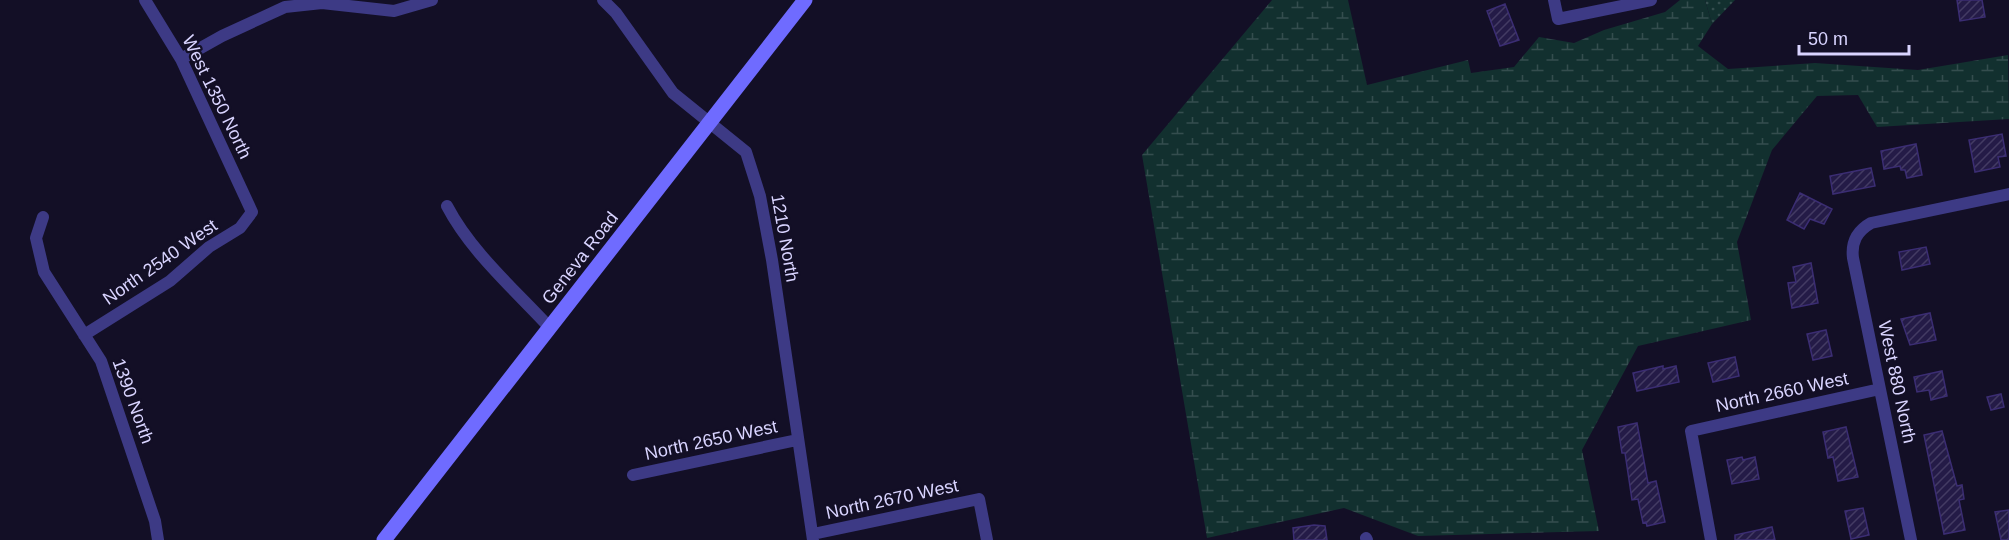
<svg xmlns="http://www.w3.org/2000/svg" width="2009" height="540" viewBox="0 0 2009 540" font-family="Arial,sans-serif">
<defs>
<pattern id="wetland-marsh" width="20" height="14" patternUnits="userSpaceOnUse" patternTransform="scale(1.5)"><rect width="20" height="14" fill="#12302f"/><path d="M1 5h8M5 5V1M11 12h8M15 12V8" fill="none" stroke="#344d4e"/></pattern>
<pattern id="park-dots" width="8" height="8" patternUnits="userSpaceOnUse" patternTransform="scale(1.5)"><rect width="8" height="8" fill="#12302f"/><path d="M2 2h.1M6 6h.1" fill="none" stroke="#344d4e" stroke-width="1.8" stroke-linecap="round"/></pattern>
<pattern id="building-hatch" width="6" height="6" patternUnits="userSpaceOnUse" patternTransform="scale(1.5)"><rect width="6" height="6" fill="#241b47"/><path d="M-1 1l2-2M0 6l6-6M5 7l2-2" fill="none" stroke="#433b63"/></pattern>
</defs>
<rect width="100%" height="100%" fill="#130f26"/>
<path fill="url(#wetland-marsh)" d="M 1272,0 L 1348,0 L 1367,85 L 1468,60 L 1471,73 L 1514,67 L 1539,37 L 1574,43 L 1604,30 L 1665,12 L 1680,0 L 1705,0 L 1712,24 L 1698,46 L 1728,69 L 1815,63 L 1918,70 L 2008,55 L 2009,119 L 1877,127 L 1858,95 L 1817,96 L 1772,150 L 1737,242 L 1751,320 L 1638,346 L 1582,450 L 1599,531 L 1418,536 L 1344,508 L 1207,538 L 1142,155 Z"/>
<path fill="url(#park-dots)" d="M 1705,0 L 1735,0 L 1712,24 Z"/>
<path fill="url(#building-hatch)" stroke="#3b2d73" stroke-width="1.5" d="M 1957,0 L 1982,0 L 1985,17 L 1960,21 Z
M 1505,4 L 1519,40 L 1500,46 L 1487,11 Z
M 2002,134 L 2006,156 L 1998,157 L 2000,167 L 1975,172 L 1969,140 Z
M 1916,144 L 1922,175 L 1907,178 L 1905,170 L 1901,170 L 1900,166 L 1884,169 L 1881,151 Z
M 1871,168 L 1875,186 L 1833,194 L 1830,176 Z
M 1800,193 L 1832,209 L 1824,224 L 1810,219 L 1804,229 L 1787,220 Z
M 1926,247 L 1930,264 L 1902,270 L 1899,252 Z
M 1811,263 L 1818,303 L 1792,308 L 1788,283 L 1796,282 L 1793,267 Z
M 1930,313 L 1936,340 L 1910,345 L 1901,319 Z
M 1826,330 L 1832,356 L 1813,360 L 1807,334 Z
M 1735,357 L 1739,376 L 1713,382 L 1708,363 Z
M 1663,366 L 1663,369 L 1676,366 L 1679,382 L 1637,391 L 1633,373 Z
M 1942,371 L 1947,396 L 1931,400 L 1929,390 L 1917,392 L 1914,377 Z
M 2001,394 L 2004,407 L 1991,410 L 1987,397 Z
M 1637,423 L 1648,483 L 1656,481 L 1665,522 L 1647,526 L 1646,522 L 1643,523 L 1638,499 L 1632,500 L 1625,453 L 1622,453 L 1618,427 Z
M 1846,427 L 1858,477 L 1838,481 L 1833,457 L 1828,458 L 1823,432 Z
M 1942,431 L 1957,486 L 1962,485 L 1964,499 L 1959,500 L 1965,530 L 1944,534 L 1924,435 Z
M 1742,457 L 1743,460 L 1755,457 L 1759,479 L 1732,484 L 1727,460 Z
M 1863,508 L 1869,535 L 1851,539 L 1845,511 Z
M 2009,510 L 2009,540 L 2001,540 L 1995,512 Z
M 1314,525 L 1325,526 L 1327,540 L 1294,540 L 1293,528 Z
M 1772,527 L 1775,540 L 1735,540 L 1735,535 Z"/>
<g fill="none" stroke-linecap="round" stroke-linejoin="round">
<path stroke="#3d3a85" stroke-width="12" d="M 603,0 L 616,13 L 673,93 L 746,152 L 760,196 L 772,260 L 813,540
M 1554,0 L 1558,19 L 1651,0
M 181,59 L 222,36 L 285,7 L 322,3 L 394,11 L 432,0
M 447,206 C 471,252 515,290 550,328
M 43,217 L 36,238 L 44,272 L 101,361 L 155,521 L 158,540
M 84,335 L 170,281 L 209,247 L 240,228 L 252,212 L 181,59 L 145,0
M 633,475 L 797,440
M 813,534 L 979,499 L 987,540
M 1366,538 L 1367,540
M 1711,540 L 1691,431 L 1880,389
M 1911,540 L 1853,258 C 1851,242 1857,231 1871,223 L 2009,194"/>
<path stroke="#6f6bff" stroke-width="15" d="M 384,540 L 805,0"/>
</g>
<g text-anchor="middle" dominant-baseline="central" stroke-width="4.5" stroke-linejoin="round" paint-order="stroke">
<g font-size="18" fill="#d9d4ff" stroke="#130f26">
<text transform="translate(217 97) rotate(64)">West 1350 North</text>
<text transform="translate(785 238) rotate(80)">1210 North</text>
<text transform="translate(580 258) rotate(-52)">Geneva Road</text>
<text transform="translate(160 262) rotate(-35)">North 2540 West</text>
<text transform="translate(1897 382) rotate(78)">West 880 North</text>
<text transform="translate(1782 392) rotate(-12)">North 2660 West</text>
<text transform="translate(133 401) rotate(70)">1390 North</text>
<text transform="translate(711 440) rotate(-12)">North 2650 West</text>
<text transform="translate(892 499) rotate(-12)">North 2670 West</text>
</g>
</g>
<path d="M1799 45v9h110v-9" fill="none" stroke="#d9d4ff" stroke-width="3"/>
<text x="1808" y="45" font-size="18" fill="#d9d4ff" stroke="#130f26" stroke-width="4.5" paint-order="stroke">50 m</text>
</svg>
